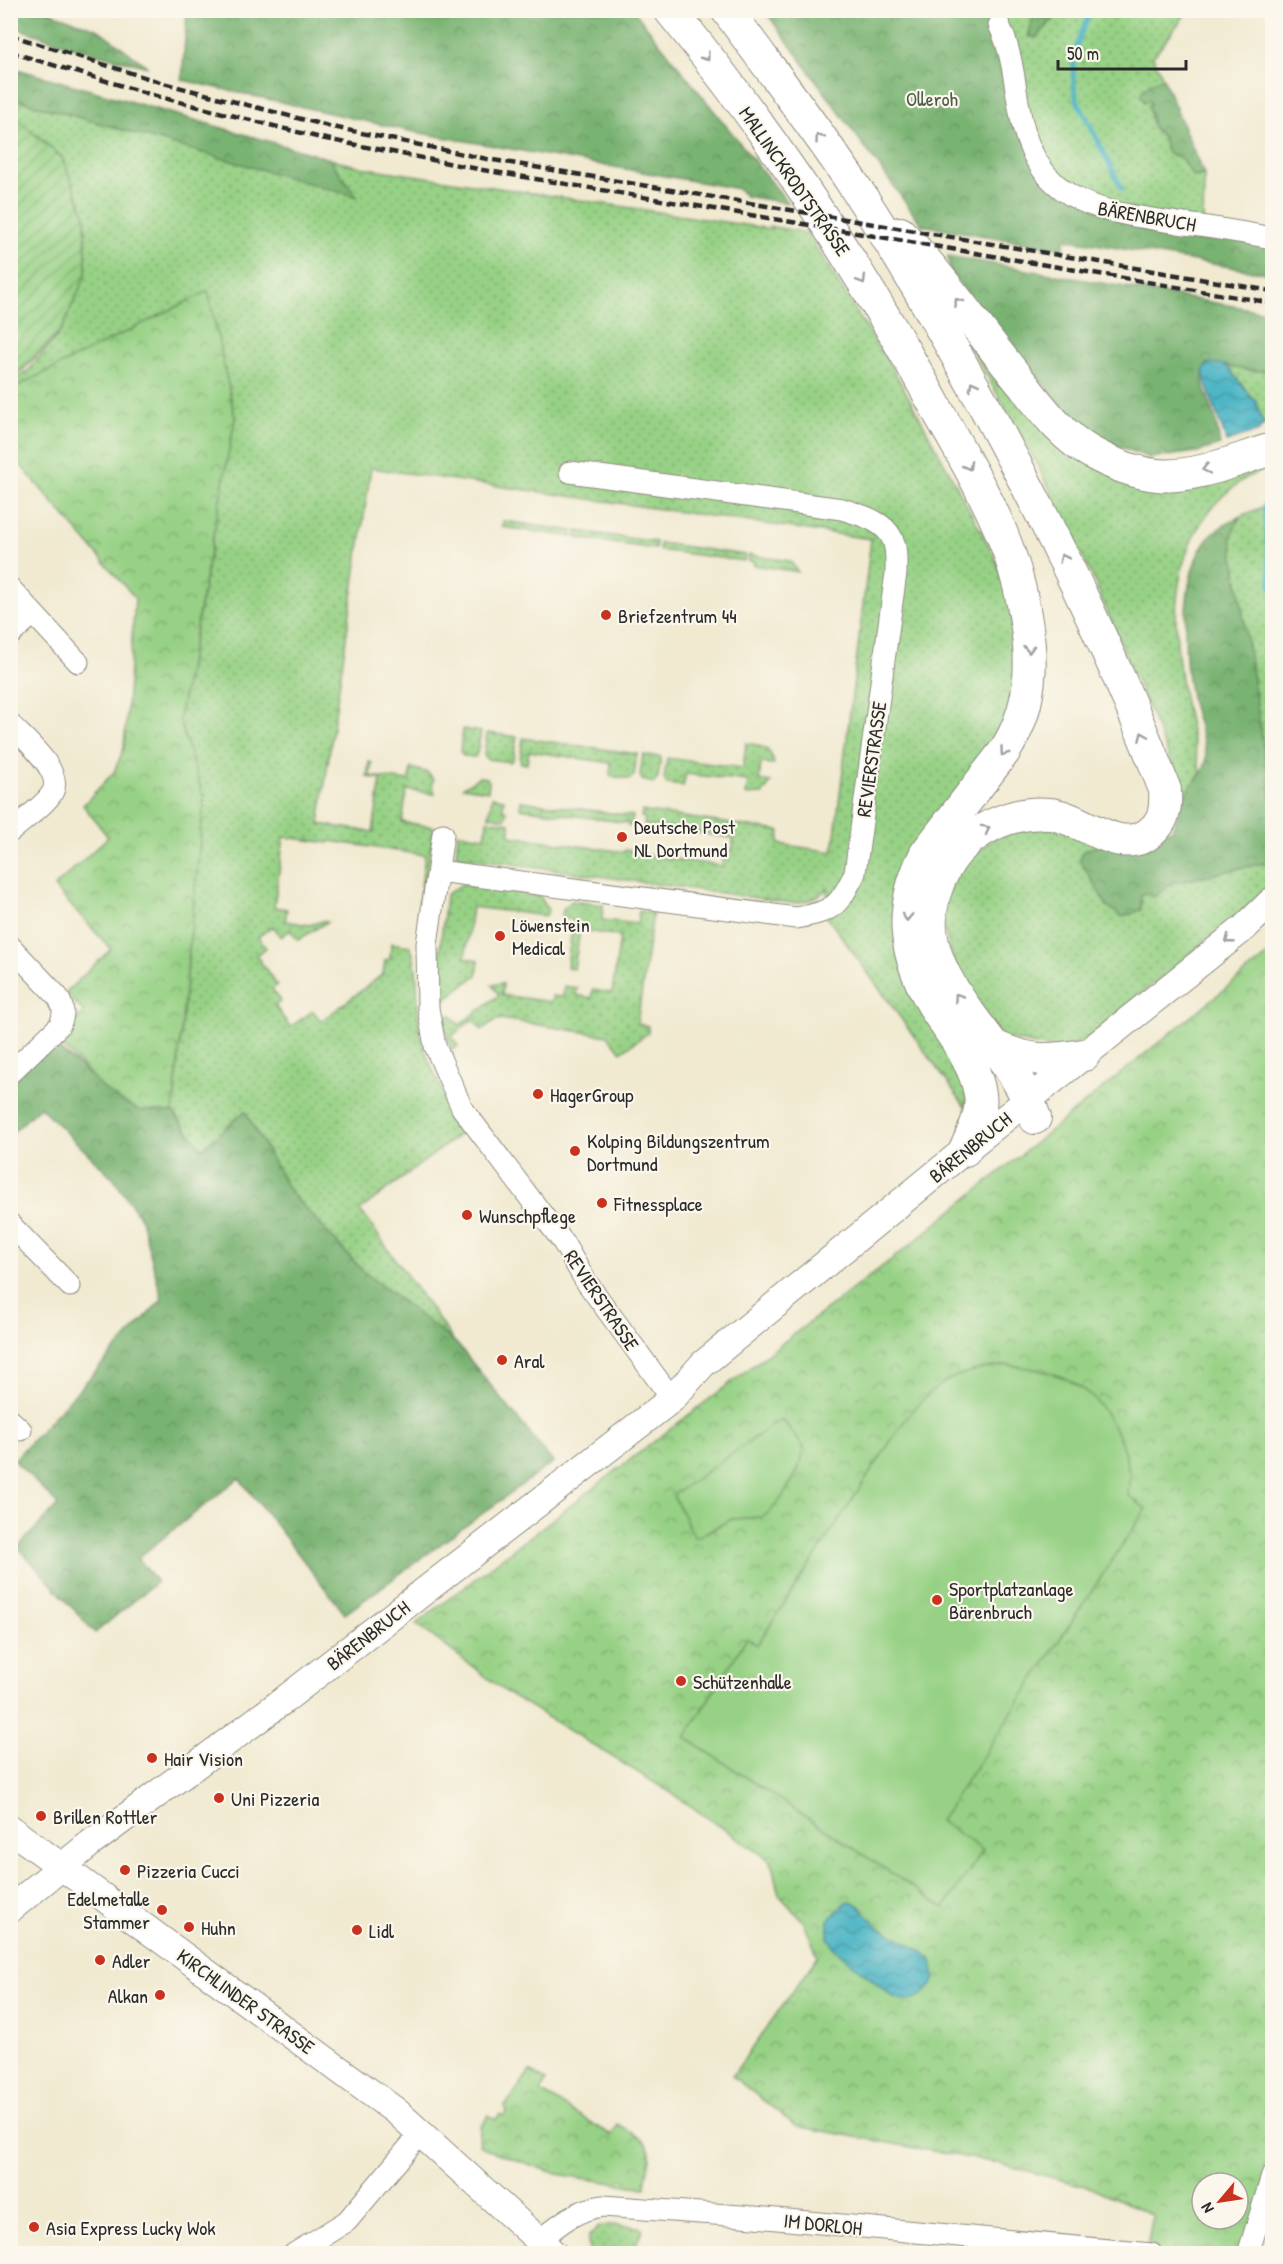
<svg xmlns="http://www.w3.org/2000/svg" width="1283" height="2264" viewBox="0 0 1283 2264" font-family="'Patrick Hand',sans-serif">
<defs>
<pattern id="grass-dots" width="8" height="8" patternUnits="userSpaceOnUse" patternTransform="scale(1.5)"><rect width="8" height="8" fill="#97d185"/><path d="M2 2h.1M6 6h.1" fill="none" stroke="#7baa6d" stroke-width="1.8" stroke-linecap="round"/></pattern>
<pattern id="forest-crowns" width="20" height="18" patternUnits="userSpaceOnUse" patternTransform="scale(1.5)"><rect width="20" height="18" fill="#79b372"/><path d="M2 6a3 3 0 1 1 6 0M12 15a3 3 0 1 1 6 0" fill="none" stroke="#63925e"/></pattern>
<pattern id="park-crowns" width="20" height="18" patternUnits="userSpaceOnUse" patternTransform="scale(1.5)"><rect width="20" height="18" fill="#97d185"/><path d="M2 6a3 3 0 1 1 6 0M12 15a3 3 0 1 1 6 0" fill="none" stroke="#7baa6d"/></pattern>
<pattern id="garden-furrows" width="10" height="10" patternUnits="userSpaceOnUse" patternTransform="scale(1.5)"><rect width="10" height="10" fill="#97d185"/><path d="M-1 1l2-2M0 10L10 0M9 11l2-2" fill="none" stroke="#7baa6d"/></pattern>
<pattern id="water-waves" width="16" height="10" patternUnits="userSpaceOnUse" patternTransform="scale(1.5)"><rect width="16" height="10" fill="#47b3c4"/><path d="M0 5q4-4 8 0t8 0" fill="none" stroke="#3b929f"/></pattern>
</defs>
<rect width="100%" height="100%" fill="#fbf7ec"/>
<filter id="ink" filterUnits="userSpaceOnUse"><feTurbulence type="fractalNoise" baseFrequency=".0167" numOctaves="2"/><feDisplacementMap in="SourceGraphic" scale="12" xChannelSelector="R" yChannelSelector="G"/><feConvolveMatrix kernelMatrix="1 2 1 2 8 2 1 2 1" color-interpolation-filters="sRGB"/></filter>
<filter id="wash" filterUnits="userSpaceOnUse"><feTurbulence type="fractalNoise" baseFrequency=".008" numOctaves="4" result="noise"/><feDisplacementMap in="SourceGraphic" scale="24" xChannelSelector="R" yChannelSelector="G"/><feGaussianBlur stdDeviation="1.35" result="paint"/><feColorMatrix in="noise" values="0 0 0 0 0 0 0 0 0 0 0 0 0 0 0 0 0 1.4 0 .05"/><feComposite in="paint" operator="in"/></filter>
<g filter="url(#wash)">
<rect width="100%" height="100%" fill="#f1ead1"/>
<path fill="url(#grass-dots)" stroke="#617e58" stroke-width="1.5" d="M 1002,11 L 1038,11 L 1033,18 L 1037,37 L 1060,11 L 1188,11 L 1153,57 L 1163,78 L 1146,87 L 1151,105 L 1153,127 L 1164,139 L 1170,155 L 1180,156 L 1193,177 L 1204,175 L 1203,226 L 1096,208 L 1040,167 L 999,25 Z
M 11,98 L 356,196 L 330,159 L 360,167 L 771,229 L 769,226 L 807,233 L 901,383 L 994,555 L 1008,595 L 1019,665 L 1006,726 L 912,858 L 968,1077 L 966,1108 L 825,914 L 828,888 C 817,899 807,902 791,903 L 456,856 L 458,833 L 485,837 L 487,820 L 510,823 L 510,836 L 624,852 L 625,850 L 640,852 L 640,854 L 722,866 L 725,849 L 733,850 L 733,838 L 644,825 L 645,818 L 641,817 L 642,811 L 780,831 L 779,844 L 833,852 L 871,539 L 371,468 L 319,824 L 373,832 L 381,779 L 367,777 L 369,762 L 372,763 L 370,776 L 409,781 L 411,768 L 428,773 L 434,780 L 432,782 L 435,794 L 407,790 L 402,822 L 434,827 L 423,904 L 419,903 L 425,855 L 330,841 L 329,843 L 284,837 L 274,907 L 287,909 L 285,921 L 309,925 L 323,921 L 327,922 L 298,940 L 290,930 L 281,937 L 273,926 L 258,937 L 266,948 L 256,955 L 277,985 L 272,989 L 281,1001 L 275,1006 L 290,1027 L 313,1011 L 321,1021 L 383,974 L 385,960 L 390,959 L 391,943 L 410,946 C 420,971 416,997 419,1024 C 423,1058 448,1100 464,1131 L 360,1210 L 456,1344 L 364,1272 L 290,1192 L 245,1111 L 202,1149 L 173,1112 L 204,799 L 179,720 L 235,418 L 208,291 L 11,390 L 11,382 L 28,371 L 61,331 L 86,273 L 85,214 L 62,157 L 11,114 Z
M 955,320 L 1117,474 L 1272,456 L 1272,467 C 1263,471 1252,474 1243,480 C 1144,547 1178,677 1201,774 L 1185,795 L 1093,578 L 1036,462 Z
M 1226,365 L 1254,371 L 1272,370 L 1272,416 L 1262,427 L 1263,423 L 1251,398 Z
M 1272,503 L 1272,803 L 1231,537 L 1239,517 Z
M 503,521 L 573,531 L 573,537 L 502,527 Z
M 577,531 L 656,542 L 655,549 L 577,538 Z
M 660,543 L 745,555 L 744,561 L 659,550 Z
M 749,555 L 790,561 L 798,572 L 754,565 L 754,562 L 748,561 Z
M 463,729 L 481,732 L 477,753 L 475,757 L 463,756 L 460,751 Z
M 487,733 L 517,737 L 513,759 L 510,762 L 487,759 L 484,754 Z
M 523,738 L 637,754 L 634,775 L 630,779 L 610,776 L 611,763 L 529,751 L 527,764 L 521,763 L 520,759 Z
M 746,743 C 760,745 772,748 774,764 L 761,763 L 759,780 L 771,782 L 763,794 L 746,795 L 748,781 L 686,774 L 683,786 L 667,784 L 664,779 L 667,758 L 743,768 Z
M 643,755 L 661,757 L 658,778 L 654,783 L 642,780 L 640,775 Z
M 479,777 L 487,778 L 489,782 L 488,791 L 463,787 Z
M 492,797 L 504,799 L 503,810 L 507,811 L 505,819 L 489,816 Z
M 521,801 L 633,816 L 631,826 L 628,826 L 628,823 L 520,808 Z
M 1046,826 L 1096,842 L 1099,890 L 1107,906 L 1141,910 L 1141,895 L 1147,893 L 1154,897 L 1174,881 L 1179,882 L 1272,861 L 1272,882 L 1247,907 L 1085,1040 L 1061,1050 L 1003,1038 L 961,986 L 940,916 L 954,873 L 1001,832 Z
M 462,884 L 540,896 L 548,910 L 546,916 L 472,907 L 465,958 L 479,960 L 477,975 L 441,1002 L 438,968 L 446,895 Z
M 572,901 L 603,905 L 602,920 L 637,924 L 639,911 L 653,913 L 637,1024 L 648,1026 L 648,1033 L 621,1052 L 608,1036 L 501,1019 L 494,1021 L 482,1030 L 473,1019 L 452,1036 L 458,1046 L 454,1049 L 451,1049 L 442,1018 L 451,1015 L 459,1025 L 499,995 L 492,985 L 503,983 L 502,995 L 551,1002 L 552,996 L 563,997 L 564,986 L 577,988 L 576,995 L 591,998 L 593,990 L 612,993 L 620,936 L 580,930 L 574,969 L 567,968 L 573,920 L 562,918 L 563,909 Z
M 608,2225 L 639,2227 L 643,2230 L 631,2253 L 589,2253 L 588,2237 L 599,2227 Z"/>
<path fill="url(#forest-crowns)" stroke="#526f4e" stroke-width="1.5" d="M 11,10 L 47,11 L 99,30 L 148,67 L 78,49 L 11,26 Z
M 187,11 L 634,11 L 788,203 L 745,196 L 739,189 L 414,132 L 182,80 Z
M 765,11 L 1002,11 L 1000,25 L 1027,140 L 1073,197 L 1272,238 L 1272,274 L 1065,239 L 1063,249 L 922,225 Z
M 1038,11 L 1060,11 L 1037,37 L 1028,37 L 1033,18 Z
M 10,67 L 330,159 L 357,197 L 11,98 Z
M 1163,78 L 1204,175 L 1193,177 L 1180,156 L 1170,155 L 1165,149 L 1164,139 L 1153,127 L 1148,106 L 1151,104 L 1149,100 L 1144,102 L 1141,96 L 1142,91 L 1153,82 Z
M 948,256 L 1272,313 L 1272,370 L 1254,371 L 1208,363 C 1196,380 1208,396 1213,412 C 1217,423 1218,434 1220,445 L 1197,452 L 1150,458 L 1087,434 L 1022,360 L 950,272 Z
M 1239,517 L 1231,537 L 1272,803 L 1272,861 L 1179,882 L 1174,881 L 1154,897 L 1147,893 L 1141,895 L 1141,910 L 1122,917 L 1107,906 L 1080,860 L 1083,851 L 1094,847 L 1172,830 C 1176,819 1180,807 1185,796 C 1191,782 1208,772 1206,756 C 1204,737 1195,717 1191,698 C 1183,656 1179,571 1209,537 C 1217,528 1228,523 1239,517 Z
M 52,1043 L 120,1100 L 138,1110 L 173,1112 L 202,1149 L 245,1111 L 290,1192 L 364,1272 L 457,1344 L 553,1462 L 345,1614 L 239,1478 L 138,1558 L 157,1582 L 95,1633 L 18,1547 L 58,1505 L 14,1460 L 162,1299 L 141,1219 L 113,1178 L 40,1107 L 11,1134 L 11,1082 Z"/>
<path fill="url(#park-crowns)" stroke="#617e58" stroke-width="1.5" fill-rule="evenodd" d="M 208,291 L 235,418 L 179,719 L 204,799 L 173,1112 L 138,1110 L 120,1100 L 103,1088 L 60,1043 L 58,1037 L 84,1012 L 65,993 L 111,949 L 54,887 L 108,837 L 83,805 L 114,772 L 124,748 L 135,598 L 11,454 L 10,390 Z
M 1272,952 L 1272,2176 L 1248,2253 L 1152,2254 L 1146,2252 L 1153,2215 L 1095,2189 L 998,2163 L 796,2126 L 732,2076 L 818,1956 L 803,1921 L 779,1895 L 771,1861 L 665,1789 L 506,1692 L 416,1624 L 905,1249 L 1216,996 ZM 1202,2183 L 1238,2183 L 1238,2219 L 1202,2219 Z
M 530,2071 L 546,2081 L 541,2092 L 611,2135 L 618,2125 C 631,2133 653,2141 650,2159 C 648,2171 645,2175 645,2188 L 557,2174 L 485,2149 L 479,2145 L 480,2127 L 489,2115 L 495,2120 L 500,2114 L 503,2116 L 507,2111 L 504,2108 Z"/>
<path fill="url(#garden-furrows)" stroke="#617e58" stroke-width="1.5" d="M 11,114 L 62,158 L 85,215 L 86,274 L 61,331 L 24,369 L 11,377 Z"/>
<path fill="#97d185" stroke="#617e58" stroke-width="1.5" d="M 1008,1365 C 1027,1367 1044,1370 1062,1377 C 1099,1392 1123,1434 1129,1472 C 1130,1479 1128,1488 1128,1495 L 1146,1509 L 940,1821 L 983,1850 L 944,1908 L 685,1737 L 747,1638 L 757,1645 L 902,1424 C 936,1380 953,1372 1008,1365 Z
M 782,1419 L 804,1448 L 797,1473 L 783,1496 L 769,1513 L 761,1517 L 732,1519 L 695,1538 L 673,1495 Z"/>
<path fill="url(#water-waves)" stroke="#396f78" stroke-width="1.5" d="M 1209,363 L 1226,365 L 1248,392 L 1251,398 L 1255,399 L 1263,423 L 1259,431 L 1227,442 L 1206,385 L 1203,371 Z
M 850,1901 L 857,1904 L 879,1927 L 922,1951 L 932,1960 L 935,1979 C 925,1997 912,2006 892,1996 L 835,1949 L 828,1937 L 828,1920 L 846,1902 Z"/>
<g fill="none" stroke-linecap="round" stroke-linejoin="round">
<path stroke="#47b3c4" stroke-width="5" d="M 1092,10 C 1076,39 1068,67 1077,100 L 1122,189
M 1264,506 L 1272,590"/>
</g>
</g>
<g filter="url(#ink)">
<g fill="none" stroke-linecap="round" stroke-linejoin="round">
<defs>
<path id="minor" d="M 999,25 C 1017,61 1014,103 1027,140 C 1051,209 1115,213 1178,223 C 1209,227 1241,232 1272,238
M 10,588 L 78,662
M 10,635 L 33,614
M 10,724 C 24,739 65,772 52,793 C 47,803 20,823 10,832
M 443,834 L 427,944 L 428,1008 L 435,1046 L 444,1067 L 462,1108 L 563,1242 L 585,1280 L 672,1399
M 438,871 L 796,918 C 833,911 838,908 855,873 L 896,573 C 896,563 897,547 892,538 C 883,520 860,515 842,509 L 570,472
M 10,946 L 58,997 C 64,1008 65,1015 59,1026 L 10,1073
M 10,1224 L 70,1286
M 10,1420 L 21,1430
M 540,2240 C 559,2224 577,2209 603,2206 L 755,2217 L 1152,2254
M 294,2254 L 347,2221 L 421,2133
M 1248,2254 L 1272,2176"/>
<path id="major" d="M 10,1829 L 397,2112 L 554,2254
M 10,1909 L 91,1843 L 284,1700 L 672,1399 L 703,1364 L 965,1150 L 1244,928 L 1272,901"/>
<path id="highway" d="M 670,10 C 775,138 866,277 944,422 C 973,474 1005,527 1019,586 C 1033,645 1038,700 1004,752 L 926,853 C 896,911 904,959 938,1013 C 954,1038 975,1063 980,1094 C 983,1113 973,1133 965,1150
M 727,10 C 770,69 815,127 855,187 C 907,266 954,349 999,433 C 1061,548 1118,667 1165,790 C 1166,806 1165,820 1152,831 C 1121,859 1083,817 1050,814 C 1010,810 966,832 946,867 C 888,969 1009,1033 1035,1118
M 900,233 C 946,280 982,336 1024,386 C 1043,410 1064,438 1092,453 C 1111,464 1136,473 1157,475 C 1194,479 1238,459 1272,449
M 992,1045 C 1028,1062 1046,1061 1084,1055"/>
</defs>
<use href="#minor" stroke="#8e8a7e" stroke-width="23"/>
<use href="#major" stroke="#8e8a7e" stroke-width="29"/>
<use href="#highway" stroke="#8e8a7e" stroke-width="34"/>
<use href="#minor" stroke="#fff" stroke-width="21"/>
<use href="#major" stroke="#fff" stroke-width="27"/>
<use href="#highway" stroke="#fff" stroke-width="32"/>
<path stroke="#2b2b2b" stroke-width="4.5" stroke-dasharray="9 4.5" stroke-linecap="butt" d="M 10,35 L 163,83 L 328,126 L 487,159 L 1272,291
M 10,52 L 156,96 L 321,138 L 483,170 L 1272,303"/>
</g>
<defs><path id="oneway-chevron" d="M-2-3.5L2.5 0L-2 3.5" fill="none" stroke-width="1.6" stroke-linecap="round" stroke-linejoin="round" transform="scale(1.5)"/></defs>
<g stroke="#a0a0a0">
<use href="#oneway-chevron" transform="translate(706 57) rotate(53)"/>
<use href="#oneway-chevron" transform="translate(819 138) rotate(-126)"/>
<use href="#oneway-chevron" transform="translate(862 280) rotate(59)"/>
<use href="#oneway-chevron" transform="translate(958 302) rotate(-127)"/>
<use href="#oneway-chevron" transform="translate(973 385) rotate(-119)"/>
<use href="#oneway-chevron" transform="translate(968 466) rotate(61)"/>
<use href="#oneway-chevron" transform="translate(1206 469) rotate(168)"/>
<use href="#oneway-chevron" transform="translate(1063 558) rotate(-116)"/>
<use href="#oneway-chevron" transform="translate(1029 649) rotate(87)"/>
<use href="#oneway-chevron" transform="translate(1143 736) rotate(-113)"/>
<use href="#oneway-chevron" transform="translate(1004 752) rotate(125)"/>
<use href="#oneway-chevron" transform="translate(986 829) rotate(-29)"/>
<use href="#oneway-chevron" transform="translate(907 917) rotate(92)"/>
<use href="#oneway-chevron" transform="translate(1229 940) rotate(142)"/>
<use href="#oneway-chevron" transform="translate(958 997) rotate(-124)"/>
</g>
</g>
<g fill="#c8321e" stroke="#fbf7ec" stroke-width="2">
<circle cx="606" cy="615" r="6"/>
<circle cx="622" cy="837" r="6"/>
<circle cx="500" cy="936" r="6"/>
<circle cx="538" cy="1094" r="6"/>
<circle cx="575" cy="1151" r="6"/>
<circle cx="602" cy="1203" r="6"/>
<circle cx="467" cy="1215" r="6"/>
<circle cx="502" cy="1360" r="6"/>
<circle cx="937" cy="1600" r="6"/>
<circle cx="681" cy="1681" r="6"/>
<circle cx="152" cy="1758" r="6"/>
<circle cx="219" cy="1798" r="6"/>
<circle cx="41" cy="1816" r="6"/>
<circle cx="125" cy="1870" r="6"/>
<circle cx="162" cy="1910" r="6"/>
<circle cx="189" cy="1927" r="6"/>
<circle cx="357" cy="1930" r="6"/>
<circle cx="100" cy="1960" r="6"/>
<circle cx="160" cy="1995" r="6"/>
<circle cx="34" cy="2227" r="6"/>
</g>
<g text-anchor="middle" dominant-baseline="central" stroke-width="4.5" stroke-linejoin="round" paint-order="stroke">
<g font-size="20" fill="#4b5d46" stroke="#fbf7ec">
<text x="932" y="98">Olleroh</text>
</g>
<g font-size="20" fill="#2b2b2b" stroke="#fbf7ec">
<text transform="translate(795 181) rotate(55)">MALLINCKRODTSTRASSE</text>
<text transform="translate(1147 216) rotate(10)">BÄRENBRUCH</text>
<text transform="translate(871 759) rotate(-82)">REVIERSTRASSE</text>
<text transform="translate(970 1147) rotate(-39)">BÄRENBRUCH</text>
<text transform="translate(602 1300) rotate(56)">REVIERSTRASSE</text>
<text transform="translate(368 1635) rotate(-38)">BÄRENBRUCH</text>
<text transform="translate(246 2001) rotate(36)">KIRCHLINDER STRASSE</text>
<text transform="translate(823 2224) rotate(6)">IM DORLOH</text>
</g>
<g font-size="20" fill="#2b2b2b" stroke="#fbf7ec" text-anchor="start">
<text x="618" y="615">Briefzentrum 44</text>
<text x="634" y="826">Deutsche Post<tspan x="634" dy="23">NL Dortmund</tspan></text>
<text x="512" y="924">Löwenstein<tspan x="512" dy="23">Medical</tspan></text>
<text x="550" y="1094">HagerGroup</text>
<text x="587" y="1140">Kolping Bildungszentrum<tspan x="587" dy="23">Dortmund</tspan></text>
<text x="614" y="1203">Fitnessplace</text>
<text x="479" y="1215">Wunschpflege</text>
<text x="514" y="1360">Aral</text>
<text x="949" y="1588">Sportplatzanlage<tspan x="949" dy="23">Bärenbruch</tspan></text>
<text x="693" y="1681">Schützenhalle</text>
<text x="164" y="1758">Hair Vision</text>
<text x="231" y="1798">Uni Pizzeria</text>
<text x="53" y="1816">Brillen Rottler</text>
<text x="137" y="1870">Pizzeria Cucci</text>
<text x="150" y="1898" text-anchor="end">Edelmetalle<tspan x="150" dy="23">Stammer</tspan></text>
<text x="201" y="1927">Huhn</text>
<text x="369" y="1930">Lidl</text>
<text x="112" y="1960">Adler</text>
<text x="148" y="1995" text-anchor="end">Alkan</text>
<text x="46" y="2227">Asia Express Lucky Wok</text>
</g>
</g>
<rect width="1283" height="2264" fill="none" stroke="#fbf7ec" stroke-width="36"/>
<g transform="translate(1220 2201) rotate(241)"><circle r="28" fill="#fbf7ec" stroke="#a8a59f" stroke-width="1.5"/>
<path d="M0-4.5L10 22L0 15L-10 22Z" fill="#c8321e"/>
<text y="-9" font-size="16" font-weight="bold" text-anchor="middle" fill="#2b2b2b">N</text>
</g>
<path d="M1058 60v9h128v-9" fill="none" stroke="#2b2b2b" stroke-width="3"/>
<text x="1067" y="60" font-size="18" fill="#2b2b2b" stroke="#fbf7ec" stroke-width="4.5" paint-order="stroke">50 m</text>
</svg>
